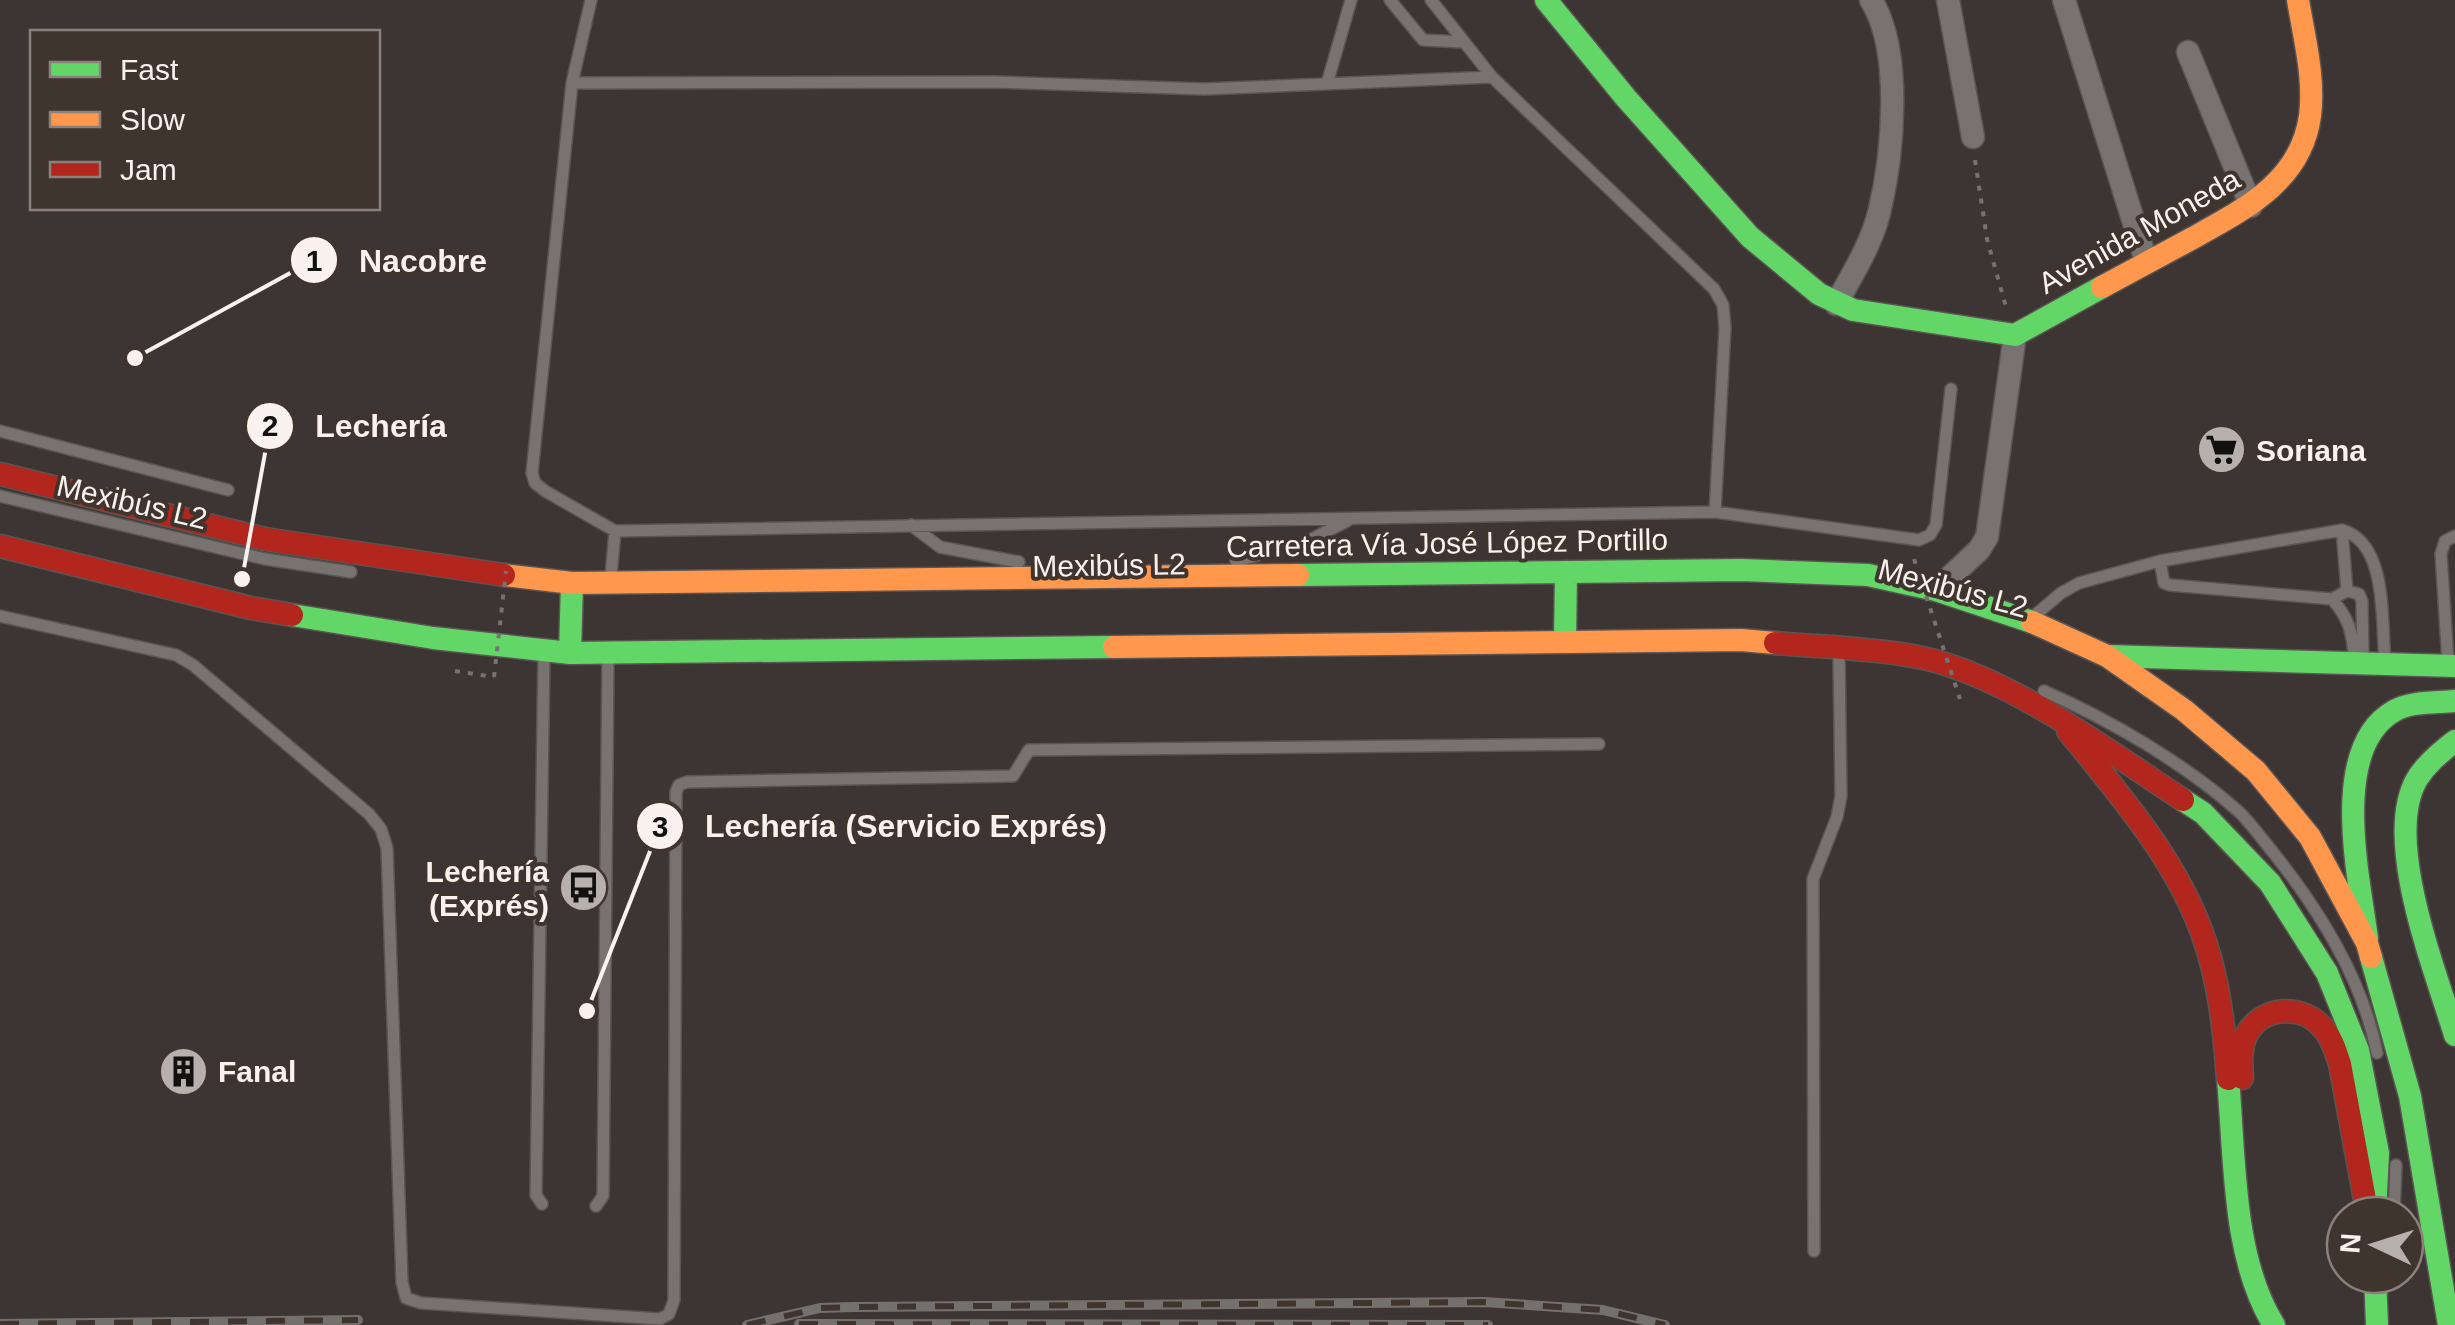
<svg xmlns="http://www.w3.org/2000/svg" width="2455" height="1325" viewBox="0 0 2455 1325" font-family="Arial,sans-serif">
<rect width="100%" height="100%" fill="#3c3533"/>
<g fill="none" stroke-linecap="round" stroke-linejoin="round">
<defs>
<path id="lane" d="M 1390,0 L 1423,40 L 1463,42
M 1431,0 L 1492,77
M 572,83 L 591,0
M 1327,84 L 1351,0
M 0,431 L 228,490
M 0,496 L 265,559 L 351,572
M 1715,512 L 1725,328 L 1723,305 L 1714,289 L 1492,77 L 1204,89 L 995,82 L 572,83 L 532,473 L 535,483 L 545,491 L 615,531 L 1715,512 L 1919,540 L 1930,535 L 1936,525 L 1951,389
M 911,525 L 940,547 L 1019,562
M 2342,530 L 2347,591
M 1236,561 L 1306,542 L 1349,520
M 2160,561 L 2164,583 L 2170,585 L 2332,599 L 2347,591 L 2359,594 L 2362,601 L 2363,659
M 611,576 L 615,531
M 2332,599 C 2349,618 2353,634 2354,658
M 0,616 L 176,655 L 193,665 L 369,814 L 381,829 L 387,848 L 402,1282 L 406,1298 L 421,1303 L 660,1319 L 669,1314 L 674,1300 L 676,792 L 679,785 L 687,782 L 1013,776 L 1029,750 L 1599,744
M 2034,616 L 2061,593 L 2079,583 L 2160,561 L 2342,530 C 2388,543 2381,621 2385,660
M 2448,662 L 2441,554 L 2445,541 L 2455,536
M 2044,691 C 2110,720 2184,763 2238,811 C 2249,821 2258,834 2268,846 C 2316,905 2362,976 2377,1053
M 542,1204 L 536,1195 L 544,654
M 596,1206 L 603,1196 L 608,658
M 2394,1215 L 2396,1165
M 1814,1251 L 1813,879 L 1837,817 L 1841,796 L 1839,656"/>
<path id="street" d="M 1948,0 L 1973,137
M 2064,0 L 2146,261
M 2188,52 L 2251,206
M 1836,304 C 1852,275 1871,245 1879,213 C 1893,156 1903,51 1871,0
M 1936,590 L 1979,550 L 1987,537 L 2015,335"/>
<path id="fast" d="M 1546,0 L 1626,98 L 1750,237 L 1819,294 L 1853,310 L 2015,335 L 2102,287
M 1298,575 L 1742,570 L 1868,575 L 1936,590 L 2032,622
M 292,615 L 433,638 L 570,653 L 1114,647
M 1565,642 L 1566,572
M 570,653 L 572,583
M 2107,656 L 2455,666
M 2455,741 C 2440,753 2427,763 2417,779 C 2382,839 2436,972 2455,1035
M 2183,800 L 2203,813 L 2270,883 L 2327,973 L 2358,1050 L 2378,1153 L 2375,1215
M 2367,938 C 2359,877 2329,748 2394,711 C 2411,701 2436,703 2455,701
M 2371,957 L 2410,1096 L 2449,1325
M 2228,1079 C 2235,1157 2232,1258 2274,1325
M 2375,1275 L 2377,1325"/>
<path id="slow" d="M 2102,287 C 2132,271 2161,255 2191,239 C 2243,210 2301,182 2310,116 C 2315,78 2304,37 2298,0
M 504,575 L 572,583 L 1298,575
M 2032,622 L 2107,656 L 2184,710 L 2256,771 L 2310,837 L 2367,943 L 2371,957
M 1114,647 L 1741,640 L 1775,643"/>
<path id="jam" d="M 0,474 L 265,539 L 504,575
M 0,546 L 251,608 L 292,615
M 1775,643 C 1821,647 1868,648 1913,656 C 2002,671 2108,751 2183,800
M 2068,731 C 2123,799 2187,871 2210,958 C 2221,997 2225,1039 2228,1079
M 2242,1078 C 2241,1063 2240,1045 2248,1032 C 2265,1005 2304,1005 2323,1028 C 2332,1038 2336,1052 2340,1064 L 2366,1205"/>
</defs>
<use href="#lane" stroke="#5a5452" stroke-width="14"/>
<use href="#street" stroke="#5a5452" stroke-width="25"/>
<use href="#fast" stroke="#5a5452" stroke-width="25"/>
<use href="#slow" stroke="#5a5452" stroke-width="25"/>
<use href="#jam" stroke="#5a5452" stroke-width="25"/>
<path stroke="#777270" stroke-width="4" stroke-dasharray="5 8" stroke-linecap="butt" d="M 1975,160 L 1987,239 L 2006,307
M 455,671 L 494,677"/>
<use href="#lane" stroke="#787371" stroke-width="11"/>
<use href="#street" stroke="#787371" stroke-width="22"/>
<use href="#fast" stroke="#63d668" stroke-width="22"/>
<use href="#slow" stroke="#ff974d" stroke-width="22"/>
<use href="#jam" stroke="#b3261e" stroke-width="22"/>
<defs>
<path id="rail" d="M 0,1324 L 358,1320
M 799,1324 L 1488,1325
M 747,1325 L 820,1308 L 853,1307 L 1484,1302 L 1603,1310 L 1665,1325"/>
</defs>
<use href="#rail" stroke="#74706e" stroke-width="10"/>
<use href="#rail" stroke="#40342f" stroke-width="6" stroke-dasharray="19" stroke-linecap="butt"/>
<path stroke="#777270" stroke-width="4" stroke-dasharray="5 8" stroke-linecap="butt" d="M 1914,559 L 1960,699
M 494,677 L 506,571"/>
</g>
<defs>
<symbol id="supermarket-disc" viewBox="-11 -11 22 22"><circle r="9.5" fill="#b8b0ad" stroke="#40342f"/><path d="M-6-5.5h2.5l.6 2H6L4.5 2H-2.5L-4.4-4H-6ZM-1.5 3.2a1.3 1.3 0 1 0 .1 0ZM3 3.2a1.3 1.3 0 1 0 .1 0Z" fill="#111"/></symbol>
<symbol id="bus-disc" viewBox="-11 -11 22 22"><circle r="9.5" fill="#b8b0ad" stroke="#40342f"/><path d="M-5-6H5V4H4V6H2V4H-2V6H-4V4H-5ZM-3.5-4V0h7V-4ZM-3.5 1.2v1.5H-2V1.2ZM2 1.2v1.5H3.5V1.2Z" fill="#111"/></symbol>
<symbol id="building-disc" viewBox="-11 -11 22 22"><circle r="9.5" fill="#b8b0ad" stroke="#40342f"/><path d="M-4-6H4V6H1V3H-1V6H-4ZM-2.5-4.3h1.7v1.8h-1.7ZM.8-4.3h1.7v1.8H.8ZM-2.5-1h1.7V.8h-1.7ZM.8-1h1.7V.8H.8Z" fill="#111"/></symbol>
</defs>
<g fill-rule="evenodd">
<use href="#supermarket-disc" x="2194" y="422" width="55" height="55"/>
<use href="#bus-disc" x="556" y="860" width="55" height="55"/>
<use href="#building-disc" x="156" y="1044" width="55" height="55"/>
</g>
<g text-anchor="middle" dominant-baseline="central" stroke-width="8" stroke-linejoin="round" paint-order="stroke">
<g font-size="30" fill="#faf2ef" stroke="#40342f">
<text transform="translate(2139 231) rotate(-29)">Avenida Moneda</text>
<text transform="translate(132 502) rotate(13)">Mexibús L2</text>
<text transform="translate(1447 543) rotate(-1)">Carretera Vía José López Portillo</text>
<text transform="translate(1109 565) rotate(-1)">Mexibús L2</text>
<text transform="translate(1953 588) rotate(15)">Mexibús L2</text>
</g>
<g font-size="30" font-weight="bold" fill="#faf2ef" stroke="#40342f" text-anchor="start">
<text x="2256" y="450">Soriana</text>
<text x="549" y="871" text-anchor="end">Lechería<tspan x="549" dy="34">(Exprés)</tspan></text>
<text x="218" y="1071">Fanal</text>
</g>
</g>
<path fill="none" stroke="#faf2ef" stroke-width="4" d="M135 358L314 260M242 579L270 426M587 1011L660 826"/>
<g fill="#faf2ef" stroke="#40342f" stroke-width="4">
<circle cx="135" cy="358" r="10"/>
<circle cx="242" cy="579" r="10"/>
<circle cx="587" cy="1011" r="10"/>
<circle cx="314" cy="260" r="25"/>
<circle cx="270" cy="426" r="25"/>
<circle cx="660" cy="826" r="25"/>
</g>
<g font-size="30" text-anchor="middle" font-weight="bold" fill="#111">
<text x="314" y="271">1</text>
<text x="270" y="436">2</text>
<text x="660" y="837">3</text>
</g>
<g font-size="32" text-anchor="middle" font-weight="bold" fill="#faf2ef" stroke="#40342f" stroke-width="8" stroke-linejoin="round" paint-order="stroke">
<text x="423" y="272">Nacobre</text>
<text x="381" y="437">Lechería</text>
<text x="906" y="837">Lechería (Servicio Exprés)</text>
</g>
<rect x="30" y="30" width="350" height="180" fill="#40342f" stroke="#8a807c" stroke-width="2.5"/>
<rect x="50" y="62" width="50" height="15" fill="#63d668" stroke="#8a807c" stroke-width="2.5"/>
<text x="120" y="80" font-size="30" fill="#faf2ef">Fast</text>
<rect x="50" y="112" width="50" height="15" fill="#ff974d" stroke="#8a807c" stroke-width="2.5"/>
<text x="120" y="130" font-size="30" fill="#faf2ef">Slow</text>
<rect x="50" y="162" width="50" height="15" fill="#b3261e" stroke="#8a807c" stroke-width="2.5"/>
<text x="120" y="180" font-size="30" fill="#faf2ef">Jam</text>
<g transform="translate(2375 1245) rotate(274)"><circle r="48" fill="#40342f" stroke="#8a807c" stroke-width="2.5"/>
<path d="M0-8L18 38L0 25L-18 38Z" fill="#b8b0ad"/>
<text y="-15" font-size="28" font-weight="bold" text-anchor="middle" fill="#faf2ef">N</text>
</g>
</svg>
